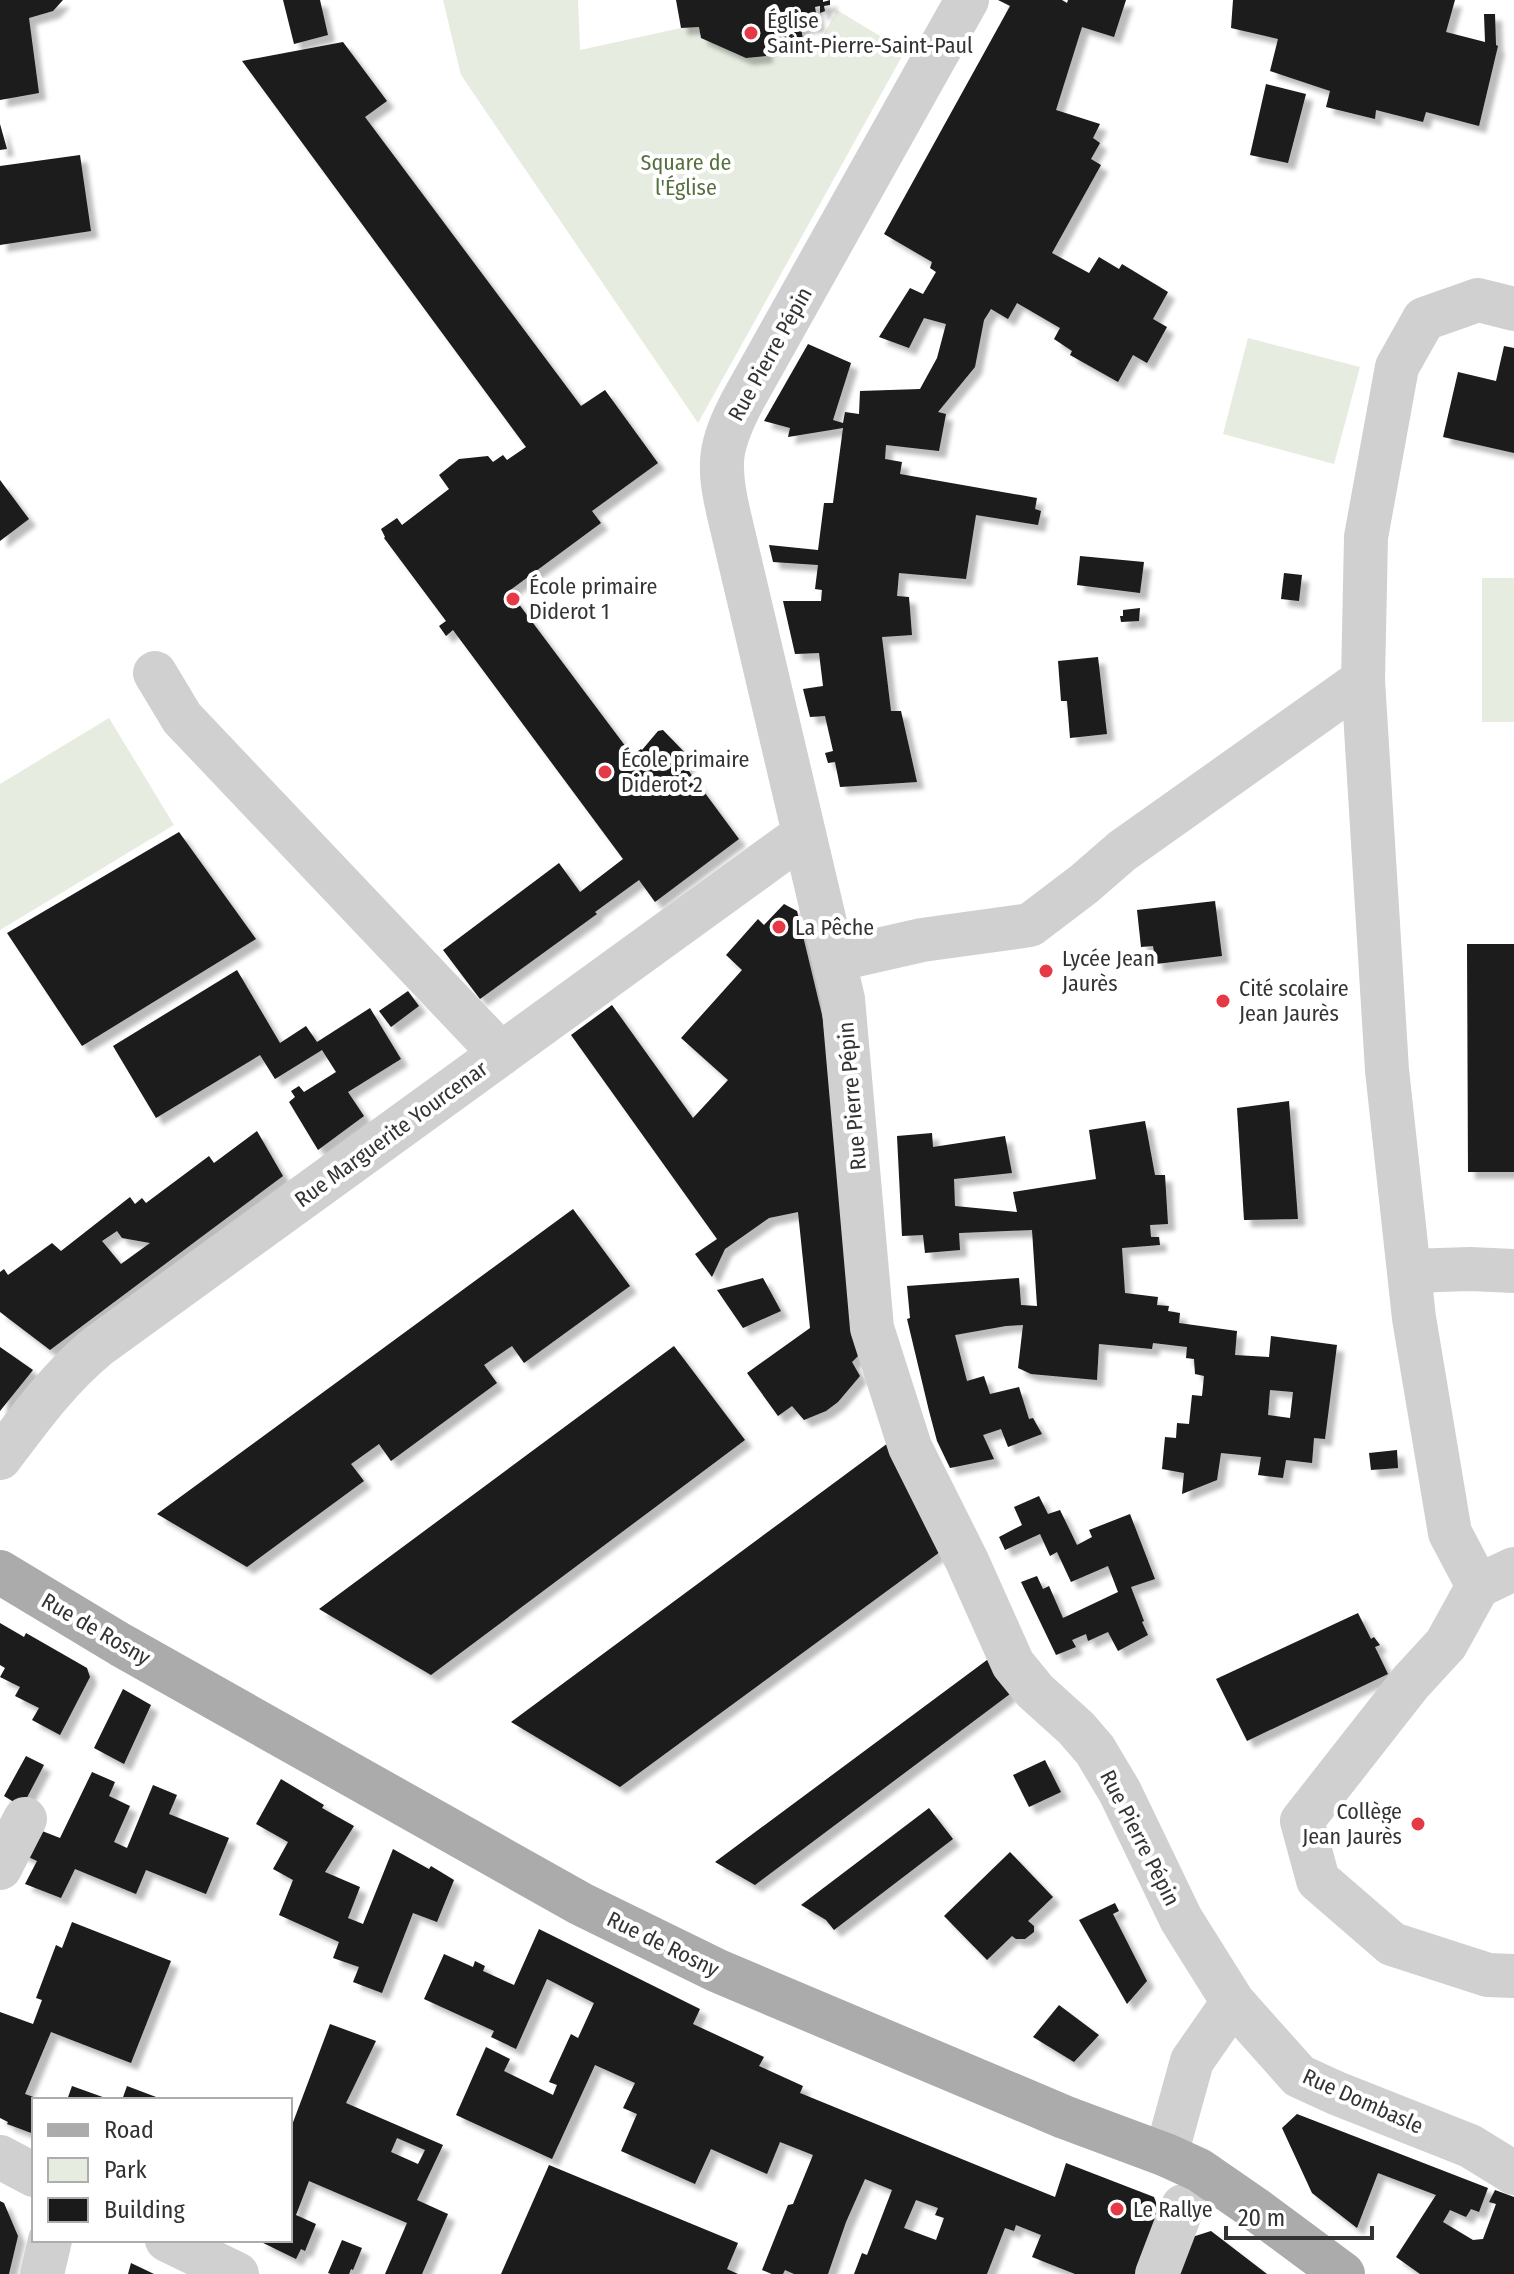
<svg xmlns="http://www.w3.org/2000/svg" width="1514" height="2274" viewBox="0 0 1514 2274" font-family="'Fira Sans Condensed',sans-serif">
<defs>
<filter id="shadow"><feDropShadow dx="7" dy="7" stdDeviation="2" flood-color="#0004"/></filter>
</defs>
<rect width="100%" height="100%" fill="#fff"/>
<path fill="#e6ecdf" d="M 443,0 L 578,0 L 580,50 L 681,28 L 699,27 L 701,38 L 746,58 L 815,50 L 837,10 L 905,51 L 698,423 L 461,75 Z
M 1248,338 L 1360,367 L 1334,464 L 1223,434 Z
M 1482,578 L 1514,578 L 1514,722 L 1482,722 Z
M 109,718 L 174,825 L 0,930 L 0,784 Z"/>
<path fill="#1a1a1a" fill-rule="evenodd" filter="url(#shadow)" d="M 0,0 L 63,0 L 53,11 L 29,18 L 39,93 L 0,100 Z
M 283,0 L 320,0 L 328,35 L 294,44 Z
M 676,0 L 823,0 L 823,2 L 830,0 L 830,5 L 824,6 L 825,11 L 820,13 L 820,6 L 815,7 L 818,25 L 801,27 L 803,41 L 765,46 L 766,56 L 746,58 L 701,38 L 699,27 L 681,28 Z
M 998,0 L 1062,0 L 1067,3 L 1068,0 L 1126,0 L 1114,37 L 1082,27 L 1056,110 L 1100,124 L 1093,138 L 1100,143 L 1091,159 L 1101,165 L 1052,253 L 1089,273 L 1099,257 L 1119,269 L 1122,264 L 1168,292 L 1153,319 L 1167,327 L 1147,363 L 1133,355 L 1118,382 L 1070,355 L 1072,351 L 1054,339 L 1060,328 L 1017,303 L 1008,319 L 991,309 L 984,320 L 975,367 L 938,412 L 946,414 L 939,451 L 886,445 L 885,459 L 902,462 L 900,474 L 1037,498 L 1035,509 L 1041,511 L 1038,525 L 976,515 L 966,579 L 899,573 L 897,596 L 909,597 L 912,635 L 882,637 L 891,711 L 901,711 L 917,782 L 840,787 L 835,762 L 828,763 L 825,753 L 833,751 L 825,716 L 810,717 L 803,689 L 823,686 L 819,653 L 795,654 L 783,601 L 821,601 L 822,590 L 815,589 L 818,565 L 773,562 L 769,545 L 818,550 L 824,503 L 833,503 L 843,428 L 788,437 L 790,428 L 764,421 L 808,344 L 851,363 L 833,420 L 843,423 L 845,412 L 859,414 L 860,391 L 920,389 L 937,358 L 946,324 L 924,318 L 909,348 L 879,337 L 910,288 L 923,294 L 936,272 L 930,268 L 932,262 L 884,234 L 1010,6 Z
M 1233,0 L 1455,0 L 1446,32 L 1485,42 L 1484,14 L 1495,14 L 1496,45 L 1498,46 L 1479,126 L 1426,112 L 1423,122 L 1376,110 L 1375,119 L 1326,107 L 1330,91 L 1270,71 L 1278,39 L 1231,28 Z
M 343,42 L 387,101 L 365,117 L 581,406 L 605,390 L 658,463 L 592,511 L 601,523 L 509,591 L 632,755 L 641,749 L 642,750 L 658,731 L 663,730 L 691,759 L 685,766 L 739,839 L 655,902 L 639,880 L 595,912 L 597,914 L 480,999 L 443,950 L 559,863 L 580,892 L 623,859 L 453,630 L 446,636 L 439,626 L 446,621 L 384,538 L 385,537 L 381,529 L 397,518 L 402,525 L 449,489 L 439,475 L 459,459 L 488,456 L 493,462 L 503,455 L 507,460 L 526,447 L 242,61 Z
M 1266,84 L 1306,94 L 1288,163 L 1250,155 Z
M 0,124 L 7,149 L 0,150 Z
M 80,155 L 91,231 L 0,245 L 0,166 Z
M 1504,346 L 1514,348 L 1514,453 L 1443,437 L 1458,372 L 1496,381 Z
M 0,480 L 29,519 L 0,541 Z
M 1080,556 L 1144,562 L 1140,593 L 1077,585 Z
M 1284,573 L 1302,575 L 1299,601 L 1281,599 Z
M 1140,608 L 1139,621 L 1121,622 L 1120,616 L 1123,616 L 1123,610 Z
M 1098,657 L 1107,734 L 1070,738 L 1067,701 L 1061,701 L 1058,661 Z
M 179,832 L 256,939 L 82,1046 L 7,933 Z
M 1215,901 L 1222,956 L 1156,964 L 1153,946 L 1141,947 L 1137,910 Z
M 784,904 L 797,911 L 823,1019 L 859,1355 L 852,1362 L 860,1376 L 838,1402 L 826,1411 L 804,1420 L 792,1406 L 778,1416 L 747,1373 L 810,1328 L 798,1212 L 769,1218 L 725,1249 L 712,1277 L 695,1254 L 717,1239 L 571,1035 L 612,1005 L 693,1118 L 728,1080 L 681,1038 L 742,970 L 726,955 L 758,919 L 764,925 Z
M 1467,944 L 1514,944 L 1514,1172 L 1468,1172 Z
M 237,970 L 280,1043 L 306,1026 L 317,1042 L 370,1008 L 401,1059 L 348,1092 L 364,1116 L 318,1150 L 289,1102 L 295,1097 L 291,1091 L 299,1086 L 304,1092 L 336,1072 L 322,1050 L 275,1079 L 260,1055 L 156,1118 L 113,1046 Z
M 408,991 L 419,1006 L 391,1027 L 379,1011 Z
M 1289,1101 L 1298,1219 L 1244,1220 L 1237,1108 Z
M 1145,1121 L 1155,1175 L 1165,1175 L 1168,1224 L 1150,1225 L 1151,1237 L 1159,1237 L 1160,1245 L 1122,1248 L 1125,1293 L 1158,1297 L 1157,1305 L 1169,1306 L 1168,1311 L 1180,1313 L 1179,1323 L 1237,1331 L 1235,1355 L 1269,1357 L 1271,1336 L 1337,1345 L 1325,1439 L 1314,1438 L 1312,1463 L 1286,1460 L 1283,1478 L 1258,1475 L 1261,1457 L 1221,1453 L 1217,1480 L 1182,1494 L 1184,1473 L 1162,1469 L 1165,1437 L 1176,1438 L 1177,1423 L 1189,1424 L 1192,1395 L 1202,1396 L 1204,1376 L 1195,1374 L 1194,1359 L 1186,1358 L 1187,1347 L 1153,1343 L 1152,1349 L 1099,1344 L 1097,1380 L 1031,1374 L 1018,1368 L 1023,1325 L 1006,1326 L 955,1335 L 967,1381 L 984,1376 L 990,1394 L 1019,1387 L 1029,1419 L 1033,1418 L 1042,1434 L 1008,1447 L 1001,1429 L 983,1435 L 994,1459 L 950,1468 L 937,1441 L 929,1411 L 907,1319 L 910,1318 L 907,1286 L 1019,1278 L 1021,1305 L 1037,1306 L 1032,1230 L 959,1233 L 960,1250 L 925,1253 L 923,1235 L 902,1236 L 897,1136 L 932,1133 L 933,1147 L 1005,1136 L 1012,1173 L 954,1179 L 955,1206 L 1017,1212 L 1013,1192 L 1096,1179 L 1089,1130 ZM 1270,1390 L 1293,1392 L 1290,1418 L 1268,1415 Z
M 257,1131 L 283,1176 L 50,1350 L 0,1312 L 0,1272 L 4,1269 L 8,1275 L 52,1243 L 61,1251 L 130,1197 L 135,1204 L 142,1198 L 146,1203 L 209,1156 L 214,1163 ZM 117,1231 L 122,1238 L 150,1243 L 121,1264 L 102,1241 Z
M 573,1209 L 630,1286 L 524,1363 L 512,1346 L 484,1365 L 497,1383 L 391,1461 L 379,1444 L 351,1464 L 364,1481 L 247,1567 L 157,1514 Z
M 763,1278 L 781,1311 L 743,1328 L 717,1290 Z
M 674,1346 L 745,1440 L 431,1675 L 319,1609 Z
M 0,1347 L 33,1370 L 0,1411 Z
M 888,1443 L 940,1552 L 620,1787 L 511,1722 Z
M 1397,1450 L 1398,1468 L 1371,1470 L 1369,1453 Z
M 1039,1496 L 1048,1514 L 1060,1510 L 1077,1545 L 1092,1537 L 1089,1530 L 1130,1514 L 1155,1579 L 1131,1587 L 1144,1621 L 1142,1622 L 1148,1635 L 1118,1651 L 1108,1632 L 1088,1641 L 1086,1634 L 1072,1640 L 1076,1647 L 1056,1655 L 1021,1582 L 1037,1576 L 1043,1589 L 1049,1586 L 1063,1618 L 1118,1592 L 1108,1566 L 1071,1582 L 1057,1552 L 1050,1556 L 1040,1534 L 1005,1550 L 999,1537 L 1022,1525 L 1014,1507 Z
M 1358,1613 L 1371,1639 L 1374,1637 L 1380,1645 L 1375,1647 L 1388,1674 L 1247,1741 L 1216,1679 Z
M 0,1623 L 24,1637 L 26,1633 L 87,1668 L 90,1677 L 60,1735 L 32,1720 L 39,1708 L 15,1696 L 20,1687 L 0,1677 L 5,1668 L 0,1665 Z
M 991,1657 L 1010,1694 L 755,1885 L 715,1862 Z
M 123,1689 L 151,1705 L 124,1764 L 94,1748 Z
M 26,1756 L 44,1765 L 22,1807 L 4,1796 Z
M 1045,1760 L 1061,1792 L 1029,1807 L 1013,1775 Z
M 92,1772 L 115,1782 L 109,1796 L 130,1806 L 114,1842 L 127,1848 L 153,1785 L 177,1795 L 169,1814 L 229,1838 L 206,1894 L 146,1870 L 136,1894 L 75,1869 L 61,1898 L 25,1884 L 37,1861 L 18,1852 L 37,1829 L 60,1838 Z
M 281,1779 L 324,1805 L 322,1808 L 354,1826 L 325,1872 L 360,1887 L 348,1918 L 363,1924 L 393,1849 L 429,1869 L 431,1866 L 454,1880 L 437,1922 L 413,1913 L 382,1993 L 353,1982 L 359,1967 L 333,1958 L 339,1942 L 279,1915 L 293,1880 L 273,1869 L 288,1842 L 256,1824 Z
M 929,1808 L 953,1839 L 834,1930 L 826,1920 L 801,1905 Z
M 1010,1852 L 1053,1897 L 1028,1921 L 1034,1926 L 1034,1932 L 1025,1939 L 1016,1939 L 1012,1936 L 987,1960 L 944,1916 Z
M 1115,1903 L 1119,1911 L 1113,1914 L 1147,1981 L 1127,2004 L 1079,1920 Z
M 72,1922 L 171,1961 L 131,2063 L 51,2032 L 25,2094 L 42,2100 L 34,2100 L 34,2134 L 7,2124 L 8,2122 L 0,2118 L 0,2012 L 33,2024 L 42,2000 L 36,1998 L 56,1945 L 62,1948 Z
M 539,1929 L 700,2009 L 693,2024 L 764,2057 L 759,2066 L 803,2086 L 800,2093 L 1055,2197 L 1066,2163 L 1154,2197 L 1162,2219 L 1136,2274 L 1075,2274 L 1032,2257 L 1041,2235 L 1016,2225 L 1014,2231 L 1005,2228 L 987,2274 L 854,2274 L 862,2253 L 867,2255 L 892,2190 L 865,2179 L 846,2222 L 828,2274 L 794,2274 L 785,2270 L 783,2274 L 772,2274 L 762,2270 L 788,2205 L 793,2204 L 813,2155 L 780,2142 L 767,2174 L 711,2149 L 695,2184 L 621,2151 L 637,2114 L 623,2108 L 635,2083 L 595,2065 L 552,2159 L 456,2115 L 486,2047 L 510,2059 L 504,2071 L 553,2095 L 557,2085 L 549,2082 L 571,2034 L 578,2038 L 594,2003 L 547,1979 L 516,2049 L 491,2037 L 494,2031 L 424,1999 L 444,1954 L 473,1967 L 475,1961 L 485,1966 L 483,1971 L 514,1985 ZM 916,2200 L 938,2208 L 935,2215 L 944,2218 L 936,2240 L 904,2228 Z
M 1059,2005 L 1099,2035 L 1074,2062 L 1033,2037 Z
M 330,2024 L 376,2041 L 346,2103 L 443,2145 L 417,2200 L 448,2214 L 422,2274 L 385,2274 L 407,2223 L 309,2181 L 296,2215 L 316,2224 L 305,2251 L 301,2249 L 296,2259 L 257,2240 L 290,2240 L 290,2125 L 292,2125 ZM 397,2138 L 425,2150 L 418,2164 L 391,2152 Z
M 72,2086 L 111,2100 L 67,2100 Z
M 127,2086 L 164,2100 L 122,2100 Z
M 1297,2114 L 1488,2188 L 1479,2212 L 1471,2209 L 1466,2217 L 1450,2210 L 1443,2222 L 1473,2240 L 1483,2239 L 1496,2204 L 1489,2202 L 1495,2190 L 1514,2197 L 1514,2274 L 1420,2274 L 1413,2269 L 1396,2257 L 1436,2195 L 1378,2173 L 1357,2228 L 1312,2193 L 1282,2128 Z
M 549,2165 L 738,2243 L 727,2269 L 738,2274 L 501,2274 Z
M 0,2201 L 4,2203 L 18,2236 L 9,2274 L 0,2274 Z
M 1211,2231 L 1267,2274 L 1176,2274 L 1189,2238 Z
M 342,2240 L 362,2248 L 353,2270 L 351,2269 L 349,2274 L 331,2274 L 328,2273 Z
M 131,2263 L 154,2274 L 128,2274 Z"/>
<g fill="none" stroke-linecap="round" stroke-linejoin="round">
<path stroke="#d0d0d0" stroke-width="44" d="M 967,0 L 743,400 C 719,446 717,464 729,515 L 843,999 L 872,1328 L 910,1447 L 967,1561 L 1013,1664 L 1035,1691 L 1076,1728 L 1095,1750 L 1120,1792 L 1181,1919 L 1233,2002 L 1299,2076 L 1336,2093 L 1470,2146 L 1514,2173
M 1514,309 L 1478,300 L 1424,319 L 1397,367 L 1366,537 L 1363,680 L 1387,1070 L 1414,1318 L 1450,1533 L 1478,1586 L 1446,1644 L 1411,1682 L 1302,1821 L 1318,1880 L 1392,1944 L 1488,1975 L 1514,1976
M 155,673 L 182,718 L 501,1054
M 834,960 L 922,940 L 1030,925 L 1084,884 L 1122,851 L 1363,680
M 1410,1271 L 1470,1269 L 1514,1271
M 0,1458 C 30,1418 59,1378 98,1346 L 804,834
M 1478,1586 L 1514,1569
M 0,1868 L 25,1819
M 1166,2155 L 1192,2061 L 1233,2002
M 0,2157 L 34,2175
M 167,2240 L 237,2274
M 42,2274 L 50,2240
M 1157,2274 L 1183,2206"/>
<path stroke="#ababab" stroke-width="44" d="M 0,1572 L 121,1645 L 581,1904 L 718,1971 L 1064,2117 L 1166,2155 L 1199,2170 L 1254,2208 L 1343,2274"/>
</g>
<g fill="#e63946" stroke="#fff" stroke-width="3">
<circle cx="751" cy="33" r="8"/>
<circle cx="513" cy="599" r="8"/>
<circle cx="605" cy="772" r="8"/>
<circle cx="779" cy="927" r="8"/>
<circle cx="1046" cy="971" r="8"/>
<circle cx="1223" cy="1001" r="8"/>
<circle cx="1418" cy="1824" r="8"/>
<circle cx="1117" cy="2209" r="8"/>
</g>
<g text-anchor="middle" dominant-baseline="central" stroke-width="8" stroke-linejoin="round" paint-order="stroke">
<g font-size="22" fill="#333" stroke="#fff" text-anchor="start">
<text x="767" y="20">Église<tspan x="767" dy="25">Saint-Pierre-Saint-Paul</tspan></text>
<text x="529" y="586">École primaire<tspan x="529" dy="25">Diderot 1</tspan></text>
<text x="621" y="759">École primaire<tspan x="621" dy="25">Diderot 2</tspan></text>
<text x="795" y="927">La Pêche</text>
<text x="1062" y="958">Lycée Jean<tspan x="1062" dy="25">Jaurès</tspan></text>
<text x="1239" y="988">Cité scolaire<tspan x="1239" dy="25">Jean Jaurès</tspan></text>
<text x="1402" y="1811" text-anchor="end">Collège<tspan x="1402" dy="25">Jean Jaurès</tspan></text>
<text x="1133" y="2209">Le Rallye</text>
</g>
<g font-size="22" fill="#56703f" stroke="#fff">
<text x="686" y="162">Square de<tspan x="686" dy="25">l'Église</tspan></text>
</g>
<g font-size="22" fill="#333" stroke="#fff">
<text transform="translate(770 354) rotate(-61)">Rue Pierre Pépin</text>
<text transform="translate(852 1096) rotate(-95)">Rue Pierre Pépin</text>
<text transform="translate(391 1134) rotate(-36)">Rue Marguerite Yourcenar</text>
<text transform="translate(96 1629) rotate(30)">Rue de Rosny</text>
<text transform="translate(1140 1838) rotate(63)">Rue Pierre Pépin</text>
<text transform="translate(663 1944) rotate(26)">Rue de Rosny</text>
<text transform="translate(1363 2101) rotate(24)">Rue Dombasle</text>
</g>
</g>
<rect x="32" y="2098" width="260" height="144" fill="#ffffff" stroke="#adadad" stroke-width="2"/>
<rect x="48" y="2124" width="40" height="12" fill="#ababab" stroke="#adadad" stroke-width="2"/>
<text x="104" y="2138" font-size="24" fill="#333333">Road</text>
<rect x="48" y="2158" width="40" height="24" fill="#e6ecdf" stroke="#adadad" stroke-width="2"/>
<text x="104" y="2178" font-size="24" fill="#333333">Park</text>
<rect x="48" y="2198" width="40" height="24" fill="#1a1a1a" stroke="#adadad" stroke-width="2"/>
<text x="104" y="2218" font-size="24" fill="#333333">Building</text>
<path d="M1226 2226v12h146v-12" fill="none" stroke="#333333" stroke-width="4"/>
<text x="1238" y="2226" font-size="24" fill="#333333" stroke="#ffffff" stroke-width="6" paint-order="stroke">20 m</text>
</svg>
